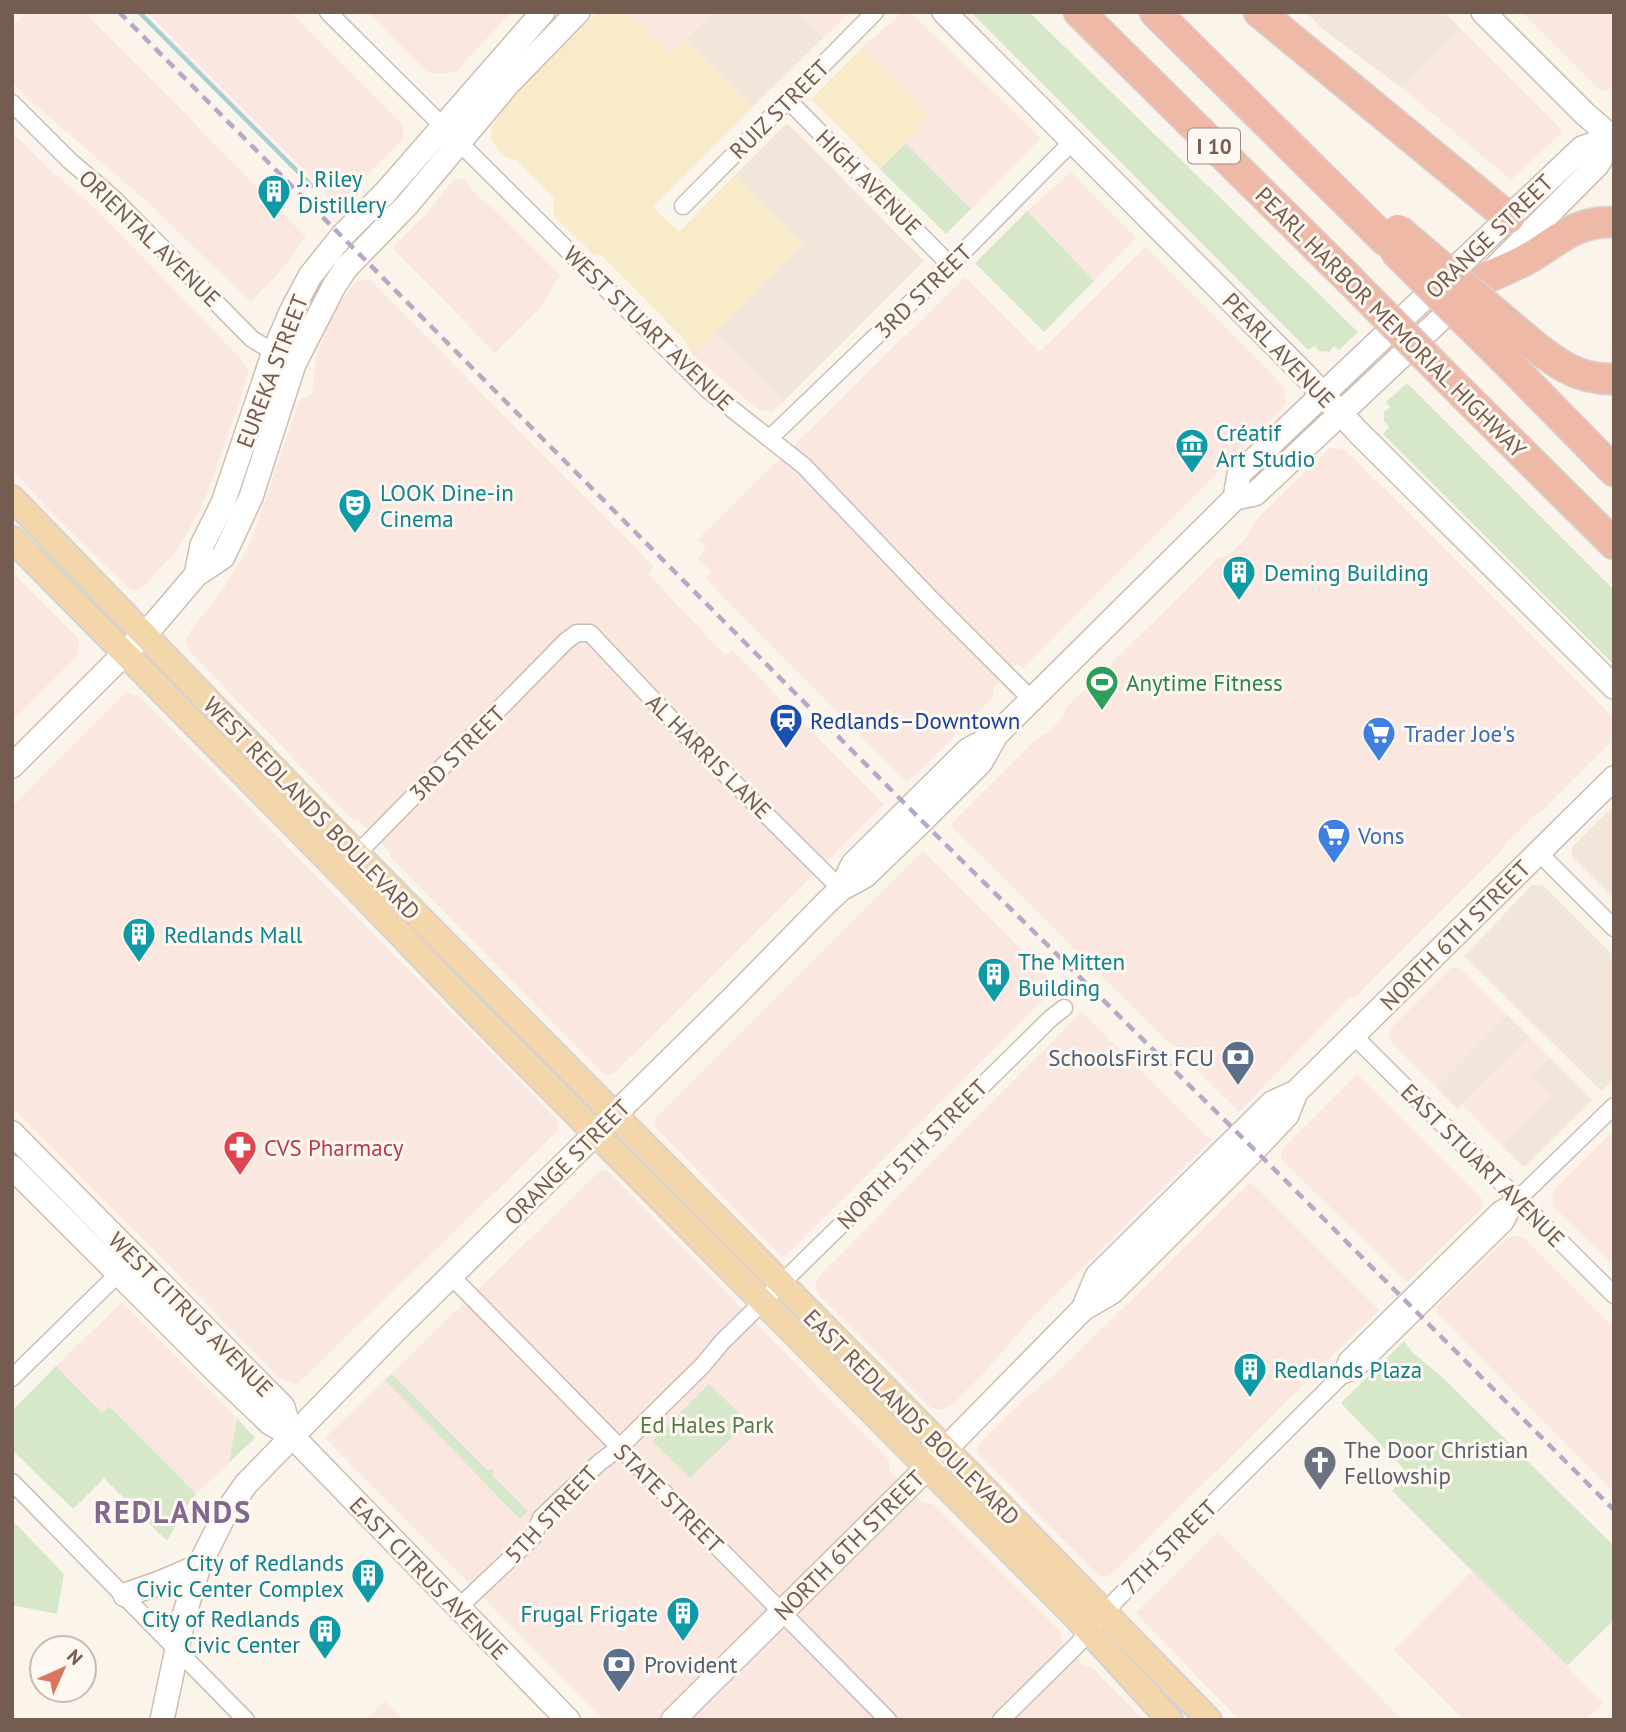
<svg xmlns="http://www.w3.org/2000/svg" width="1626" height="1732" viewBox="0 0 1626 1732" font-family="'PT Sans',sans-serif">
<rect width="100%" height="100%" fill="#fbf4eb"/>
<path fill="#f2e6da" d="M 712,12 L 799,12 L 824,37 L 752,107 L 685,40 Z
M 1306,12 L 1444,12 L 1461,29 L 1402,88 L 1321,28 Z
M 787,123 L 924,261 L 783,402 L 715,333 L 803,244 L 735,175 Z
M 1614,806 L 1614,899 L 1571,856 L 1573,846 Z
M 1532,885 L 1544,886 L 1614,956 L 1614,1079 L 1601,1091 L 1464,956 Z
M 1507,1015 L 1530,1037 L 1458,1109 L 1436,1087 Z
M 1549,1057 L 1592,1100 L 1524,1167 L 1502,1146 L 1551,1097 L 1530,1076 Z"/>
<path fill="#fae7e0" d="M 27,12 L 85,12 L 306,237 L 283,268 L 251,302 L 144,199 L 32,102 L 12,82 L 12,27 Z
M 147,12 L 291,12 L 402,124 L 404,128 L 402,140 L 338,205 Z
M 368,12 L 511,12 L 456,72 L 437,74 L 426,71 Z
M 628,12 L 712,12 L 670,54 Z
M 799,12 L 850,12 L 824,37 Z
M 907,12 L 913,15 L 1041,138 L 971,209 L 906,143 L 931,117 L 862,48 L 900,14 Z
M 1522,12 L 1614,12 L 1614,86 L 1605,91 L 1598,88 Z
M 1461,29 L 1563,131 L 1511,180 L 1402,88 Z
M 12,132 L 57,176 L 98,211 L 243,361 L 247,367 L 248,374 L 235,415 L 208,491 L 199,511 L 178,549 L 143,587 L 135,591 L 128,588 L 50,511 L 12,469 Z
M 1071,172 L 1136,238 L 1094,281 L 1027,211 Z
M 454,179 L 464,179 L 476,195 L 497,212 L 560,275 L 537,312 L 495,353 L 392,247 L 426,214 Z
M 1146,247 L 1284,387 L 1286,404 L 1023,668 L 1017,664 L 993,688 L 994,694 L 989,701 L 907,783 L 705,578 L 711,571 L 697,558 L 706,548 L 698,539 L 965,277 L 1039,352 Z
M 369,279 L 654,567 L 648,574 L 725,655 L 732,650 L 884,805 L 614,1073 L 607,1075 L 601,1071 L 391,858 L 389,851 L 359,821 L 353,820 L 190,652 L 186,641 L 188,634 L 224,588 L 250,544 L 300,399 L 312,394 L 316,357 L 329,324 L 340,303 L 355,282 Z
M 715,333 L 783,402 L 772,412 L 759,410 L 693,355 Z
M 1330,448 L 1344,449 L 1614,718 L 1614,739 L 1539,814 L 1534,816 L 1504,845 L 1505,848 L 1355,997 L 1348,999 L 1239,1112 L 953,828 L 952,823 L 1036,739 L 1047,733 L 1065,715 L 1065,709 L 1219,557 L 1227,556 L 1246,538 L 1255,521 Z
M 12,571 L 79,639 L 78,655 L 12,721 Z
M 126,692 L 141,698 L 557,1120 L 559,1128 L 555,1134 L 297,1384 L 280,1378 L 12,1107 L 12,807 Z
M 923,851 L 1057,986 L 786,1255 L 782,1257 L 657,1129 L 654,1123 L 656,1118 Z
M 1452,967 L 1461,969 L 1507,1015 L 1436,1087 L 1391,1042 L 1389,1036 L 1391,1028 Z
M 1082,1012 L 1211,1140 L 1030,1320 L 983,1374 L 951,1406 L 939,1410 L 931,1408 L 822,1298 L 816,1289 L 817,1278 Z
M 1530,1037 L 1549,1057 L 1530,1076 L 1552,1097 L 1502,1146 L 1463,1105 Z
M 1357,1074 L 1482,1199 L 1483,1207 L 1407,1282 L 1281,1159 L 1282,1149 Z
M 1614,1130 L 1614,1266 L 1554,1207 L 1552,1196 L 1555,1189 Z
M 606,1169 L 889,1460 L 889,1470 L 923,1503 L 932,1503 L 1060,1631 L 1061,1639 L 1084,1666 L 1091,1666 L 1143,1720 L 604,1720 L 325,1438 L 600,1171 Z
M 1251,1182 L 1379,1310 L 1112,1574 L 1105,1577 L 1098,1575 L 980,1456 L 977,1449 L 980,1443 L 1021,1402 L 1059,1371 Z
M 1516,1235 L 1524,1238 L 1614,1328 L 1614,1483 L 1609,1488 L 1437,1313 L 1437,1306 L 1506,1239 Z
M 122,1302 L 237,1418 L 229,1463 L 196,1494 L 110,1406 L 102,1413 L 56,1366 Z
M 1218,1532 L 1351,1667 L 1402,1720 L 1239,1720 L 1136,1613 Z
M 1472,1571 L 1603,1703 L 1585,1720 L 1465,1720 L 1394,1650 Z
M 385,1701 L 403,1720 L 366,1720 Z"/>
<path fill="#d7e8ca" d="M 971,12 L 1029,12 L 1358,332 L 1339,350 L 1334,346 L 1329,352 L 1319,351 L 1315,346 L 1308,350 Z
M 906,143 L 971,209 L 946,234 L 880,169 Z
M 1027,211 L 1094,281 L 1044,332 L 975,263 Z
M 1407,383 L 1614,590 L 1614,665 L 1383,434 L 1389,427 L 1384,421 L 1384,412 L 1390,407 L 1386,402 Z
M 1404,1341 L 1413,1353 L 1442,1377 L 1614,1546 L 1614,1620 L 1567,1666 L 1392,1491 L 1397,1485 L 1391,1479 L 1403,1468 L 1341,1403 Z
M 56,1366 L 102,1413 L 109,1406 L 196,1494 L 186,1507 L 167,1541 L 104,1478 L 73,1509 L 12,1450 L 12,1411 Z
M 392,1374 L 488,1471 L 491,1469 L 494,1471 L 491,1474 L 528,1511 L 520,1519 L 385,1380 Z
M 709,1384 L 748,1422 L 690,1478 L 652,1441 Z
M 237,1418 L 255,1438 L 229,1463 Z
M 12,1520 L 64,1574 L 57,1614 L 12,1605 Z"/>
<path fill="#f7ebc9" d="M 598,12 L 628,12 L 669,53 L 685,40 L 752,107 L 653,207 L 679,232 L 735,175 L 803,244 L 693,355 L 684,339 L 602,256 L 594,255 L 554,216 L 554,198 L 515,159 L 509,159 C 501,152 491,145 491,134 C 490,113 579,31 598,12 Z
M 862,48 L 931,117 L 880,169 L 811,99 Z"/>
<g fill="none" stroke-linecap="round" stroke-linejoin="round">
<path stroke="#a8cfd4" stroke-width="4.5" d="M 139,12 L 312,186"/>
<defs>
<path id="street" d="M 328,12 L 708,390 L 804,466 L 931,599 L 1032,700
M 787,99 L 950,265
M 12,103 L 69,160 L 112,197 L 252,339 L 280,356
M 683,206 L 875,12
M 770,438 L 950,265 L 1073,141
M 1538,852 L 1614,928
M 351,860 L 566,641 L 577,633 L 590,633 L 688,737 L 841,889
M 1353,1035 L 1614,1295
M 451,1276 L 888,1720
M 1340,1377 L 1357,1369 L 1505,1223 L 1517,1200
M 12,1378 L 126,1266
M 12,1482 L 246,1720
M 458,1608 L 533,1537 L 541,1518 L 600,1462 L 619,1448 L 703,1365 L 722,1342 L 1051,1018 L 1064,1008
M 1001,1720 L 1077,1645 L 1118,1598 L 1340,1377 L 1347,1360 L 1499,1210 L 1517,1200 L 1614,1106"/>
<path id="secondary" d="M 944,12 L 1305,375 L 1358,432 L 1614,687
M 1483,12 L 1585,114 L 1614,139
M 1493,270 L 1598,164 L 1614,135
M 1235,498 L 1239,474 L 1582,148 L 1612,137
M 196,575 L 202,545 L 223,503 L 274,352 L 291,312 L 310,276 L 342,236 L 385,193 L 543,12
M 12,766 L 156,622 L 196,575 L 223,557 L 251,497 L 294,364 L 334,286 L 346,268 L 407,205 L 508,84 L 578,12
M 841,889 L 853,864 L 968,750 L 996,735
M 12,1133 L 283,1407 L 291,1435
M 12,1167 L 220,1375 L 270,1423 L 291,1435 L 568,1720
M 1083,1309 L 1097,1276 L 1272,1103 L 1296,1092 L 1614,778
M 125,1595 L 162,1582 L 199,1566
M 162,1720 L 184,1616 L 199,1566 L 225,1514 L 246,1484 L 394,1332 L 735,996 L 827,902 L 841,889 L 865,876 L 922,821 L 981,762 L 996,735 L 1235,498 L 1255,494 L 1463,298
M 673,1720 L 911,1484 L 1083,1309 L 1112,1292 L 1254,1150 L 1287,1115 L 1296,1092"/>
<path id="primary" d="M 12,498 L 346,843 L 965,1469 L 1209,1720
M 12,539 L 352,884 L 475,1012 L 1076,1617 L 1170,1720"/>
<path id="highway" d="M 1079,12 L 1349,279
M 1155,12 L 1385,240
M 1259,12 L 1509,218
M 1484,279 C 1500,271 1518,265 1534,255 C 1562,237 1578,221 1614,222
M 1526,339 C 1554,362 1577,380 1614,379
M 1503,358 L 1614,471
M 1461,392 L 1614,544"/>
</defs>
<use href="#street" stroke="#ccbdb2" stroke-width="19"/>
<use href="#secondary" stroke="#cfbdaf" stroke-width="26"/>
<use href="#primary" stroke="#d8d1ce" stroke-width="28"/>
<use href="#highway" stroke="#d8d1ce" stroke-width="33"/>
<use href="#street" stroke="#fff" stroke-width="16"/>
<use href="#secondary" stroke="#fff" stroke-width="23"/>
<use href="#primary" stroke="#f3d6aa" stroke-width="24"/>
<use href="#highway" stroke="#efb9a8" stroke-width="30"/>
<path stroke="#b7a9c5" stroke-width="4.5" stroke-dasharray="10 7" stroke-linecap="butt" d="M 119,12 L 934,833 L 1268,1163 L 1614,1510"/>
<defs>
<path id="highway-bridge" d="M 1398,230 L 1526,339
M 1394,250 L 1503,358
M 1349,279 L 1461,392"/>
</defs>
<use href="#highway-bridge" stroke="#d8d1ce" stroke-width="33" stroke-linecap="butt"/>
<use href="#highway-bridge" stroke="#efb9a8" stroke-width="30"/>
</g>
<defs>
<symbol id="building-pin" viewBox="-11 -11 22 30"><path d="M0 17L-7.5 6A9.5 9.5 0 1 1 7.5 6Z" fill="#0f9aa8" stroke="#fef8f1"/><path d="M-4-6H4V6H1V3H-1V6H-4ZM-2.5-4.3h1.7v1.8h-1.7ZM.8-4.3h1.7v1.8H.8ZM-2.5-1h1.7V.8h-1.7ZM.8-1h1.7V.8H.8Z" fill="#fff"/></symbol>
<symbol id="museum-pin" viewBox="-11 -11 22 30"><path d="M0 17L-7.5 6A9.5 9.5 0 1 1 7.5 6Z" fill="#0f9aa8" stroke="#fef8f1"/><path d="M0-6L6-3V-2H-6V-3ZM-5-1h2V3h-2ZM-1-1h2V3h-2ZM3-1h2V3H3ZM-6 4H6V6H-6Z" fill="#fff"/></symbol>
<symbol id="theatre-pin" viewBox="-11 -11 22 30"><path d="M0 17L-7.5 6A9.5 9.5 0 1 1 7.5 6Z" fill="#0f9aa8" stroke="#fef8f1"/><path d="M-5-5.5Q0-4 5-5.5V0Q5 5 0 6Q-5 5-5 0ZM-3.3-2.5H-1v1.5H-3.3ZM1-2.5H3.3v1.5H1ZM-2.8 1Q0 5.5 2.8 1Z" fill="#fff"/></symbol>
<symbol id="stadium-pin" viewBox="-11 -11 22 30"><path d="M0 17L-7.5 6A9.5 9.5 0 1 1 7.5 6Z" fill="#2e9e5b" stroke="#fef8f1"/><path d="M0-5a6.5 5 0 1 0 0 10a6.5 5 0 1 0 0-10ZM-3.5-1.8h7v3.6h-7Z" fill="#fff"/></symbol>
<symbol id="station-pin" viewBox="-11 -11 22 30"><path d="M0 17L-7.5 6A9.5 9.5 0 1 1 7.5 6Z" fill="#1a4fb4" stroke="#fef8f1"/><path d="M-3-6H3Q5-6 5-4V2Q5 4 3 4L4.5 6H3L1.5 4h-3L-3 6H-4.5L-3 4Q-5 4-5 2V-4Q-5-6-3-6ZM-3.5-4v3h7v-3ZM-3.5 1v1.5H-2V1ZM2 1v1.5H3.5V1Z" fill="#fff"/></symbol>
<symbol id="supermarket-pin" viewBox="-11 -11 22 30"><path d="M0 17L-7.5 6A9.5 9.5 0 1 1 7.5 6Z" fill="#3f7fe0" stroke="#fef8f1"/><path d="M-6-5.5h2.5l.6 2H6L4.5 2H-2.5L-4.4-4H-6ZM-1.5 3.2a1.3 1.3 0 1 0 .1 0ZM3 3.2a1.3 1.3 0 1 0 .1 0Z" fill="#fff"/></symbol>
<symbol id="bank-pin" viewBox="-11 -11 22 30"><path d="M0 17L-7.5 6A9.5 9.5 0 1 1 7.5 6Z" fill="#5c6f8a" stroke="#fef8f1"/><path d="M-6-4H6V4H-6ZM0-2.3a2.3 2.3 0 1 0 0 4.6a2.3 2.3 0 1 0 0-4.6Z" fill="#fff"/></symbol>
<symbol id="pharmacy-pin" viewBox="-11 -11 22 30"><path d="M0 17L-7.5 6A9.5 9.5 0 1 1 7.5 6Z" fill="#e0444e" stroke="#fef8f1"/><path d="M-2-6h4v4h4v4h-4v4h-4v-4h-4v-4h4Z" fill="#fff"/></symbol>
<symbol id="church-pin" viewBox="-11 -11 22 30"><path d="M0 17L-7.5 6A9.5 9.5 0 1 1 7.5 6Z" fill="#6b7280" stroke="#fef8f1"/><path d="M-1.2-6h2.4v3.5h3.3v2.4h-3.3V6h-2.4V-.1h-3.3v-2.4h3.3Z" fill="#fff"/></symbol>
</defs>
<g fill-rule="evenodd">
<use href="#building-pin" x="255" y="172" width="38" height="52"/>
<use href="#museum-pin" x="1173" y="426" width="38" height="52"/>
<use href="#theatre-pin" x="336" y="486" width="38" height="52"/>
<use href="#building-pin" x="1220" y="553" width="38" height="52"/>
<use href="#stadium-pin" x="1083" y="663" width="38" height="52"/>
<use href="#station-pin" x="767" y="701" width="38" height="52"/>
<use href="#supermarket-pin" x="1360" y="714" width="38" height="52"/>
<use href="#supermarket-pin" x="1315" y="816" width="38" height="52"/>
<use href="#building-pin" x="120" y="915" width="38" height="52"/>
<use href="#building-pin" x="975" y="955" width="38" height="52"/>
<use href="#bank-pin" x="1219" y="1038" width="38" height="52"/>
<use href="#pharmacy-pin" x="221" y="1128" width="38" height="52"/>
<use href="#building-pin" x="1231" y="1350" width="38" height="52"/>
<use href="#church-pin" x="1301" y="1443" width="38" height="52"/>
<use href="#building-pin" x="349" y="1556" width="38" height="52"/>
<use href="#building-pin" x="664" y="1594" width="38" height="52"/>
<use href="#building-pin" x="306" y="1612" width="38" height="52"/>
<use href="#bank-pin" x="600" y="1645" width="38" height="52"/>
</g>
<g text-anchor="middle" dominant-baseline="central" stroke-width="6" stroke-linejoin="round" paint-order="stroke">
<rect fill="#fef8f1" stroke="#9d8b80" stroke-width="2" x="1188" y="128.5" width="52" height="35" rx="5"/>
<g font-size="21" font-weight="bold" fill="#745c50">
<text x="1214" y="146">I 10</text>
</g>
<g font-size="23" fill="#745c50" stroke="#fef8f1">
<text transform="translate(779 109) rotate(-45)">RUIZ STREET</text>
<text transform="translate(869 182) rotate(45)">HIGH AVENUE</text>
<text transform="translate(1489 236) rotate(-44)">ORANGE STREET</text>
<text transform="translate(150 238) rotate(44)">ORIENTAL AVENUE</text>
<text transform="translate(923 291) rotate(-44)">3RD STREET</text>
<text transform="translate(1391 322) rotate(45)">PEARL HARBOR MEMORIAL HIGHWAY</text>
<text transform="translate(649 328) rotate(44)">WEST STUART AVENUE</text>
<text transform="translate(1279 350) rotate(46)">PEARL AVENUE</text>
<text transform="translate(272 371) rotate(-69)">EUREKA STREET</text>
<text transform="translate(457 753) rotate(-45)">3RD STREET</text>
<text transform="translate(709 756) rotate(45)">AL HARRIS LANE</text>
<text transform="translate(312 808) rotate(46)">WEST REDLANDS BOULEVARD</text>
<text transform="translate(1455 935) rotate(-45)">NORTH 6TH STREET</text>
<text transform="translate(912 1154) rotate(-45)">NORTH 5TH STREET</text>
<text transform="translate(567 1162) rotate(-45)">ORANGE STREET</text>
<text transform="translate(1483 1165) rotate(45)">EAST STUART AVENUE</text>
<text transform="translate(191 1314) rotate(45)">WEST CITRUS AVENUE</text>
<text transform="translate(912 1417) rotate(45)">EAST REDLANDS BOULEVARD</text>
<text transform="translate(669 1498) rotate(45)">STATE STREET</text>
<text transform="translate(551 1514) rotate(-47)">5TH STREET</text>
<text transform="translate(849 1545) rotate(-45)">NORTH 6TH STREET</text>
<text transform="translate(1169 1547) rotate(-45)">7TH STREET</text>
<text transform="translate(429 1578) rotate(46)">EAST CITRUS AVENUE</text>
</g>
<g font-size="23" fill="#0d838f" stroke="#fef8f1" text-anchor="start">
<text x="298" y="178">J. Riley<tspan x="298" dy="26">Distillery</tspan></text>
<text x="1216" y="432">Créatif<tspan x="1216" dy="26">Art Studio</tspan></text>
<text x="380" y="492">LOOK Dine-in<tspan x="380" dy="26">Cinema</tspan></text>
<text x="1264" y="572">Deming Building</text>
<text x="164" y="934">Redlands Mall</text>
<text x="1018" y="961">The Mitten<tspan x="1018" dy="26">Building</tspan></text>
<text x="1274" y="1369">Redlands Plaza</text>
<text x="344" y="1562" text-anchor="end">City of Redlands<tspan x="344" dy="26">Civic Center Complex</tspan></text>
<text x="658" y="1613" text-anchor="end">Frugal Frigate</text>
<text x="300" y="1618" text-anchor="end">City of Redlands<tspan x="300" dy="26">Civic Center</tspan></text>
</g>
<g font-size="23" fill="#27864d" stroke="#fef8f1" text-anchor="start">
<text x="1126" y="682">Anytime Fitness</text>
</g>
<g font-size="23" fill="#164399" stroke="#fef8f1" text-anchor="start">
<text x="810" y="720">Redlands–Downtown</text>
</g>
<g font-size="23" fill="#366cbe" stroke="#fef8f1" text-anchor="start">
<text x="1404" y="733">Trader Joe's</text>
<text x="1358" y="835">Vons</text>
</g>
<g font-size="23" fill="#4e5e75" stroke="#fef8f1" text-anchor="end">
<text x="1214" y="1057">SchoolsFirst FCU</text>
<text x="644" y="1664" text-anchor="start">Provident</text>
</g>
<g font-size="23" fill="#be3a42" stroke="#fef8f1" text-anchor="start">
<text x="264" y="1147">CVS Pharmacy</text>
</g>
<g font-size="23" fill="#587849" stroke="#fef8f1">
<text x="707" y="1424">Ed Hales Park</text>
</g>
<g font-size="23" fill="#5b616d" stroke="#fef8f1" text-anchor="start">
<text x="1344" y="1449">The Door Christian<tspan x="1344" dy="26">Fellowship</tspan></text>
</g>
<g font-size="30" font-weight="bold" letter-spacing="2" fill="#81688f" stroke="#fef8f1">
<text x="173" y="1511">REDLANDS</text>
</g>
</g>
<rect width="1626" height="1732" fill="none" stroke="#745c50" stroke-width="28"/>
<g transform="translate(63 1669) rotate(45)"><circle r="33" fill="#fef8f1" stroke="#c7bab1" stroke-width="2"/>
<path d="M0-5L12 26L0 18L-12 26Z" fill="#d8755d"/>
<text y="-10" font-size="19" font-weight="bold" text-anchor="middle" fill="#745c50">N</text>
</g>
</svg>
